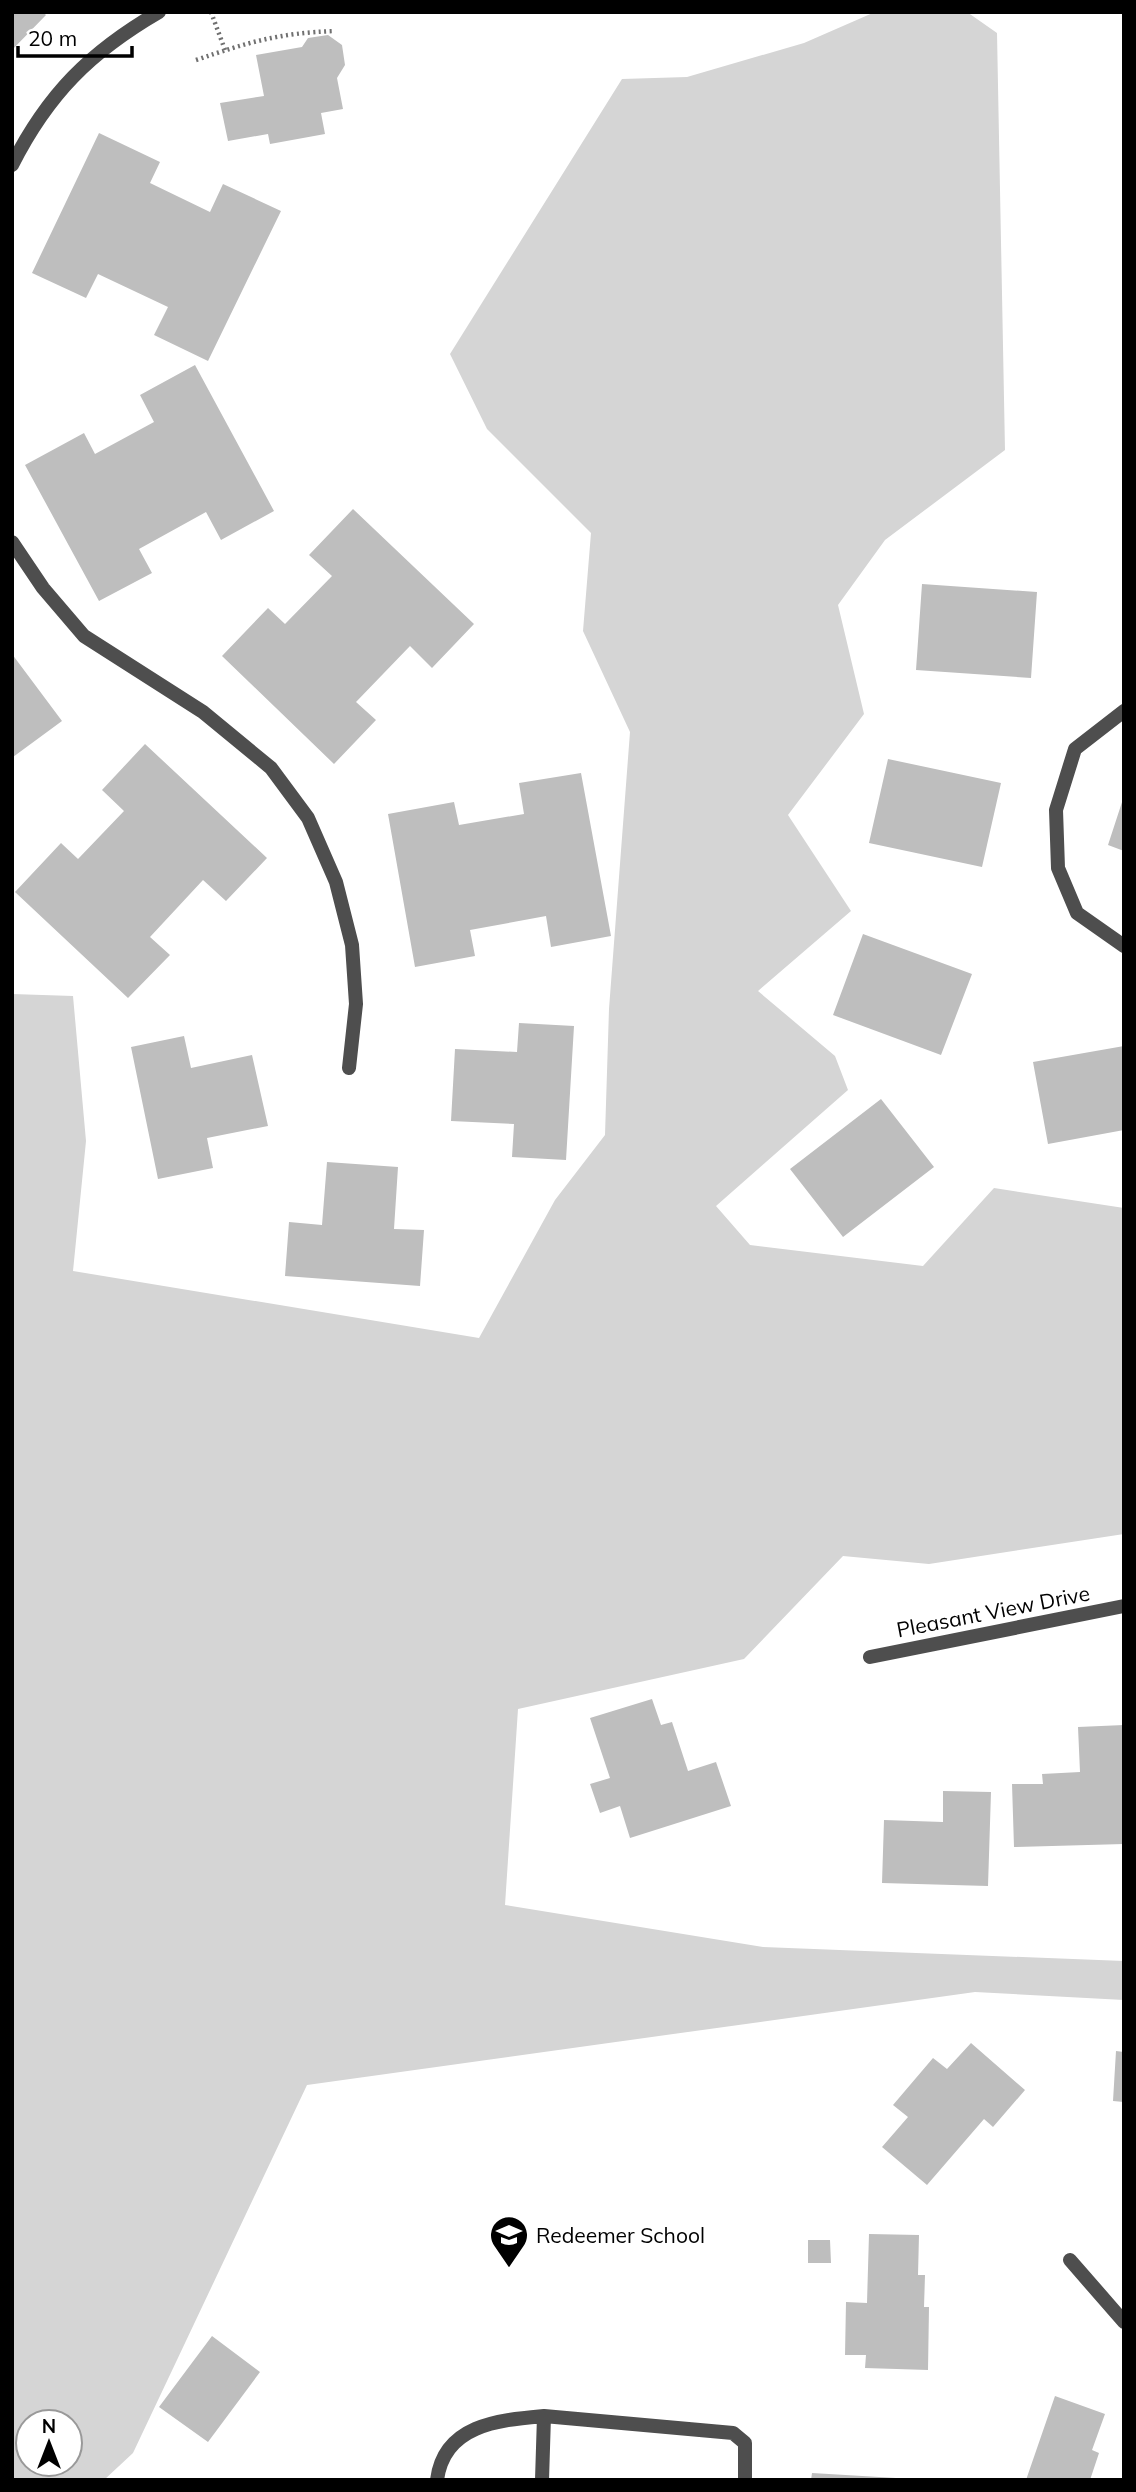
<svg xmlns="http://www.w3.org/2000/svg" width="1136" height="2492" viewBox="0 0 1136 2492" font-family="Mulish,sans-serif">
<rect width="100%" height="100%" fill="#fff"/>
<path fill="#d5d5d5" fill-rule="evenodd" d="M 875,12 L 967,12 L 997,33 L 1005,450 L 885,540 L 838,605 L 864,714 L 788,815 L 851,911 L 758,991 L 835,1056 L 848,1090 L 716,1206 L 750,1245 L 923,1266 L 994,1188 L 1124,1208 L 1124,1534 L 929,1564 L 843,1556 L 744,1659 L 518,1709 L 505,1905 L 763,1947 L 1124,1961 L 1124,2000 L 975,1992 L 307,2085 L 133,2453 L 104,2480 L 12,2480 L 12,994 L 73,996 L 86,1141 L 73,1271 L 479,1338 L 555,1200 L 605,1135 L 609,1009 L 630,732 L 583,631 L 591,533 L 487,429 L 450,354 L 622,79 L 687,77 L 804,43 ZM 28,2422 L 70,2422 L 70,2464 L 28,2464 Z"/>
<path fill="#bebebe" d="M 12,12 L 43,12 L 46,15 L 12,50 Z
M 328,35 L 342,45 L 345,65 L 337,78 L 343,109 L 321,113 L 325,134 L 270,144 L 268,134 L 228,141 L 220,103 L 264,96 L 256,55 L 302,47 L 308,38 Z
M 99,133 L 160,162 L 150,183 L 210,212 L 223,184 L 281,211 L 208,361 L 154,335 L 168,307 L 98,274 L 86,298 L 32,273 Z
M 195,365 L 274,511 L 221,540 L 206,512 L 139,549 L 152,573 L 99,601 L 25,465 L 84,433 L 95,454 L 154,422 L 140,395 Z
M 353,509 L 474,624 L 432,668 L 410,646 L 356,702 L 376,720 L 334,764 L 222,656 L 268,608 L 285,624 L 332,576 L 309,555 Z
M 922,584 L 1037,592 L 1031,678 L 916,670 Z
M 12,654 L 62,721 L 13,757 L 12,755 Z
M 145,744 L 267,858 L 226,901 L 203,880 L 150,937 L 170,955 L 128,998 L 15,892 L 61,843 L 78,859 L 124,811 L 102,790 Z
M 888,759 L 1001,783 L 982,867 L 869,843 Z
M 581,773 L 611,936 L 551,947 L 546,916 L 470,930 L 475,956 L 415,967 L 388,814 L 454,802 L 459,825 L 524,814 L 519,783 Z
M 1123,799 L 1124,799 L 1124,851 L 1108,845 Z
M 863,934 L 972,974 L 941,1055 L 833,1015 Z
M 519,1023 L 574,1026 L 566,1160 L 512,1157 L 514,1124 L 451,1121 L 455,1049 L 517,1052 Z
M 184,1036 L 191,1068 L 252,1055 L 268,1126 L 207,1138 L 213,1168 L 158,1179 L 131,1047 Z
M 1124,1046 L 1124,1130 L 1048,1144 L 1033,1062 Z
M 881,1099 L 934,1167 L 843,1237 L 790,1169 Z
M 327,1162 L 398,1167 L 394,1229 L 424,1230 L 420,1286 L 285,1276 L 289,1222 L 322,1225 Z
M 652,1699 L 661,1725 L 672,1722 L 688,1771 L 716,1762 L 731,1806 L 630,1838 L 620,1806 L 600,1813 L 590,1784 L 610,1778 L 590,1718 Z
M 1124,1725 L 1124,1844 L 1014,1847 L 1012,1784 L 1043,1784 L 1042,1774 L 1080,1772 L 1078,1727 Z
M 943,1791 L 991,1792 L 988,1886 L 882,1883 L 884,1820 L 943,1822 Z
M 971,2043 L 1025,2090 L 993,2127 L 984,2119 L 927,2185 L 882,2147 L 908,2117 L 893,2105 L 933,2058 L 947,2069 Z
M 1116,2051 L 1124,2052 L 1124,2102 L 1113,2101 Z
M 869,2234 L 919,2235 L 918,2275 L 925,2275 L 924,2307 L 929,2307 L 928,2370 L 865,2368 L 866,2355 L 845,2355 L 846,2302 L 867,2303 Z
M 808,2240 L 830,2240 L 831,2263 L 808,2263 Z
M 212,2336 L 260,2372 L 208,2442 L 159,2407 Z
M 1055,2396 L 1105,2414 L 1092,2450 L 1099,2453 L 1090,2480 L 1026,2480 Z
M 812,2473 L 896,2478 L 896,2480 L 811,2480 Z"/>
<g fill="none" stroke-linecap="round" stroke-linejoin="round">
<path stroke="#707070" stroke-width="4.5" stroke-dasharray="2 3.5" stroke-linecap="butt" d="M 211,12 L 225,50
M 196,60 C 249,42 279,33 335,31"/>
<path stroke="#4e4e4e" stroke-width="14" d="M 12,165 C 48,94 90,52 159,12
M 12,542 L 43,588 L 84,636 L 203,712 L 271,768 L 308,818 L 336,882 L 352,945 L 356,1004 L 349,1068
M 1124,711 L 1075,749 L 1056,810 L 1058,868 L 1077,913 L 1124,946
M 437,2480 C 444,2424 500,2420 544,2416
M 542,2480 L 544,2416 L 733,2433 L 745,2443 L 745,2480"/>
<path stroke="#4e4e4e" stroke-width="14" d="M 870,1657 L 1124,1606
M 1070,2260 L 1124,2322"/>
</g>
<defs>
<symbol id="school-pin" viewBox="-11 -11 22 30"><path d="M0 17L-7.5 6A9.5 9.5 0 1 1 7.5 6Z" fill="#000" stroke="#fff"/><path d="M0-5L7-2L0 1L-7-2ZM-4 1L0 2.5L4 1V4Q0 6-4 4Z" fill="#fff"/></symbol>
</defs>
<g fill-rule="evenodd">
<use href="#school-pin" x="487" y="2213" width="44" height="60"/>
</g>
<g text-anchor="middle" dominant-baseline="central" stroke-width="5" stroke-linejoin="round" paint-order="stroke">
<g font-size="21" fill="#000" stroke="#fff">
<text transform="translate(993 1611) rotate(-11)">Pleasant View Drive</text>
</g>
<g font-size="21" fill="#000" stroke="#fff" text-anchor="start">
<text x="536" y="2235">Redeemer School</text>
</g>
</g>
<rect width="1136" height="2492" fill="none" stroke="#000000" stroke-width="28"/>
<g transform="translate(49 2443)"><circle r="33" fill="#ffffff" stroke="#999999" stroke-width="2"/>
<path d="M0-5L12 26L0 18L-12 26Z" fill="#000000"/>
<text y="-10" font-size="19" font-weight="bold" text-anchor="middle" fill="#000000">N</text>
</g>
<path d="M18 46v10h114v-10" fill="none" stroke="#000000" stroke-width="3.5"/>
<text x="28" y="46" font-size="21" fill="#000000" stroke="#ffffff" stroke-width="5" paint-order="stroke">20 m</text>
</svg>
